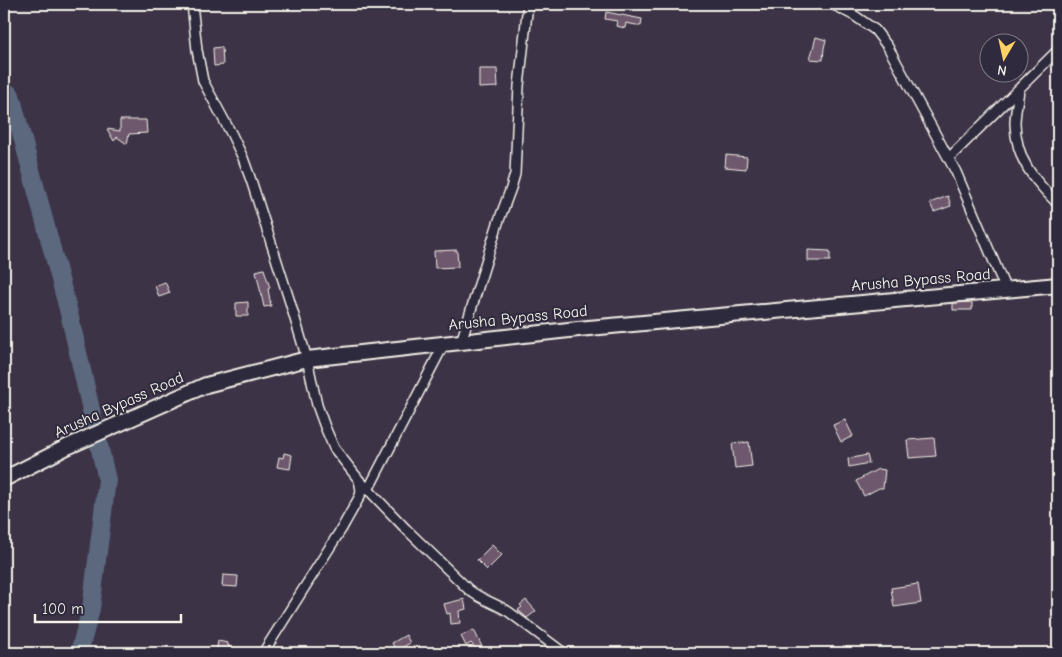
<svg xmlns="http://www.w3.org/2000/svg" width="1062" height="657" viewBox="0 0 1062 657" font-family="'Comic Neue',sans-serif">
<rect width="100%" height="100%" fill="#3c3347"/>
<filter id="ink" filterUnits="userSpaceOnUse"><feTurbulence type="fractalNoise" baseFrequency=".02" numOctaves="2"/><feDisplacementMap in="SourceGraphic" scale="10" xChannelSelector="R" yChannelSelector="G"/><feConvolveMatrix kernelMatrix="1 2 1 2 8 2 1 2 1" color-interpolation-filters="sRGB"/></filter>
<g filter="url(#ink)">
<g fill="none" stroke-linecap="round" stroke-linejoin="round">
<path stroke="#5b677e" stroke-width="18" d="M 4,90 L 11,95 L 69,313 L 107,480 L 91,609 L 79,653"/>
</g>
<path fill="#6e586e" stroke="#f4f1e8" d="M 606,12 L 642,19 L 641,26 L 626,23 L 625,28 L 616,26 L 617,21 L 605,19 Z
M 816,37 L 826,40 L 824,48 L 823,60 L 810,59 Z
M 222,47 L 223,65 L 214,66 L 213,48 Z
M 479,69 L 497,69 L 498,87 L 479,88 Z
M 120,120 L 146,120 L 147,133 L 129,134 L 127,144 L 117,137 L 114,141 L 107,129 L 120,131 Z
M 726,155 L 747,157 L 746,169 L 725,167 Z
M 948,196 L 951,206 L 934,212 L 930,203 Z
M 457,250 L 458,267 L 435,268 L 434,251 Z
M 808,250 L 830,251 L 830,261 L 808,261 Z
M 264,269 L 270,288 L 268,289 L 271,306 L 264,307 L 256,271 Z
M 165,282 L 170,293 L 159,297 L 155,286 Z
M 248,302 L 248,316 L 236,316 L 236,303 Z
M 972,302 L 972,310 L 953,310 L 953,303 Z
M 845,420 L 853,436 L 841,442 L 833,425 Z
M 934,438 L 936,456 L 909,458 L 907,440 Z
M 749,442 L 752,466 L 735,468 L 732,444 Z
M 284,453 L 292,455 L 290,469 L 277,467 L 279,457 L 283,458 Z
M 867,455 L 869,463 L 849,467 L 848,459 Z
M 878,469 L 885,470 L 883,488 L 879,488 L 864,496 L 856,481 Z
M 492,545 L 502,555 L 487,570 L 477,560 Z
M 223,575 L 238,576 L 237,587 L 222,586 Z
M 918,584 L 921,603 L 894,607 L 891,588 Z
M 464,599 L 466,609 L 459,611 L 460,623 L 451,624 L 450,613 L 447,614 L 444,604 Z
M 526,600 L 536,611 L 527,618 L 518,610 L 522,607 L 520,605 Z
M 474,630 L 485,653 L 480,653 L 471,643 L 466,646 L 461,636 Z
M 406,635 L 410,643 L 396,651 L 392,643 Z
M 218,641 L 228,643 L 228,646 L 230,646 L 228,653 L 216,653 Z"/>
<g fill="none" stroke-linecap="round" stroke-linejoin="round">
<defs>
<path id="street" d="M 192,4 L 197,50 L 203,81 L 232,135 L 243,158 L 252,183 L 289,299 L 307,359 L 317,405 L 325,427 L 334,448 L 359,480 L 361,490 L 360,496 L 342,528 L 263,653
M 832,4 L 855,16 L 875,30 L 888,47 L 956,172 L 1006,290
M 1019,89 C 1018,100 1015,113 1015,124 C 1016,160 1034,180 1058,204
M 949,158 L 1058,50
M 461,342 L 498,223 L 511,188 L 515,174 L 519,86 L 528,4
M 359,480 L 406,529 L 469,590 C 482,600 495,603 509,612 L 564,653
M 368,490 L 444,344"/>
<path id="primary" d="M 4,479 L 67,447 L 206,385 L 307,359 L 578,329 L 1058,285"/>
</defs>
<use href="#street" stroke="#f4f1e8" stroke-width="12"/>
<use href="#primary" stroke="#f4f1e8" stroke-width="18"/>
<use href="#street" stroke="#2f2a3d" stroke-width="9"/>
<use href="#primary" stroke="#2f2a3d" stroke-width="14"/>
</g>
</g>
<g text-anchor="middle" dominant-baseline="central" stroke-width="4" stroke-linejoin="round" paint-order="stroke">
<g font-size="16" fill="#f4f1e8" stroke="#2f2a3d">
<text transform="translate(921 280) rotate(-5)">Arusha Bypass Road</text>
<text transform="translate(518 318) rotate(-6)">Arusha Bypass Road</text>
<text transform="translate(119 405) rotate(-24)">Arusha Bypass Road</text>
</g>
</g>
<rect width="1062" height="657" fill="none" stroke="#2f2a3d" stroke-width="20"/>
<rect x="10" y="10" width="1042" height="637" fill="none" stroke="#f4f1e8" stroke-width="2" filter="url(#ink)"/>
<g transform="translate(1004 58) rotate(189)"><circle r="24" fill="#2f2a3d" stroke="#7e7a81"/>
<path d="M0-4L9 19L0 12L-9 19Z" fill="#ffd166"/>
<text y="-8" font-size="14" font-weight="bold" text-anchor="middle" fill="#f4f1e8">N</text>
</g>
<path d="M35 614v8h146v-8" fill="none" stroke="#f4f1e8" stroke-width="2.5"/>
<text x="42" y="614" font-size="15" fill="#f4f1e8" stroke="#2f2a3d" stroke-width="4" paint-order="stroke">100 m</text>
</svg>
